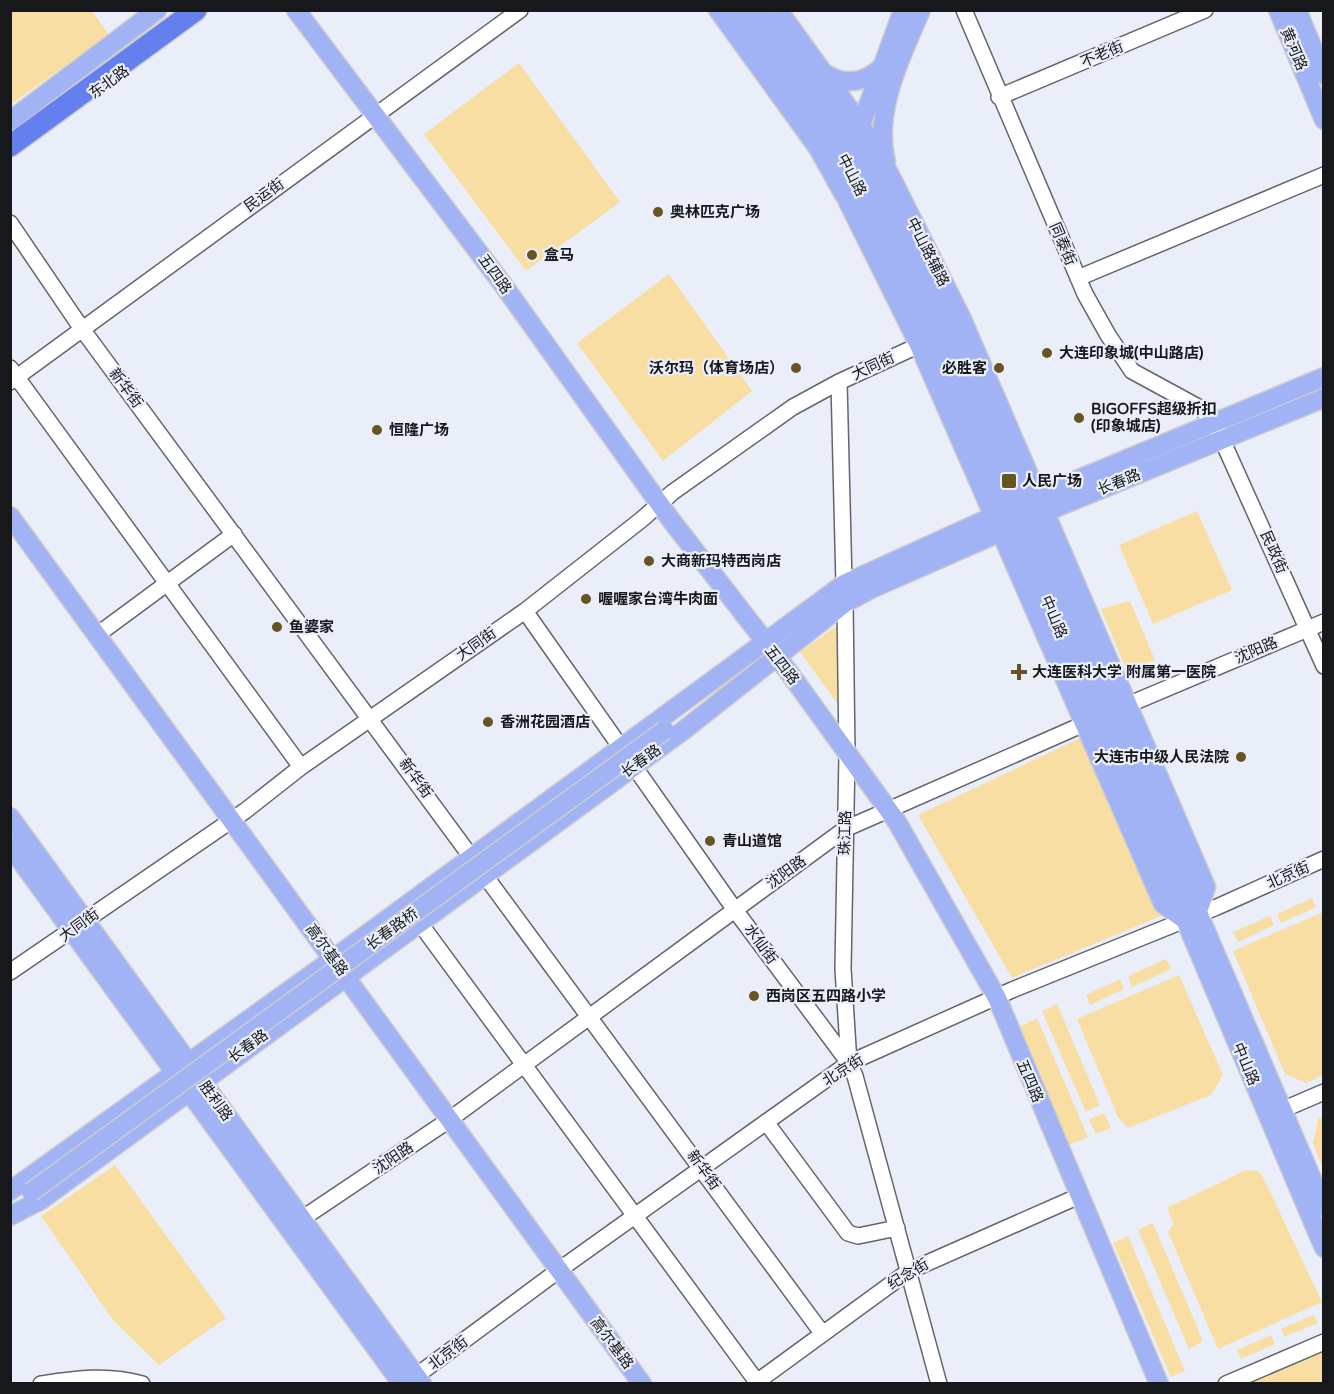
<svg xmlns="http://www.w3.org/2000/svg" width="1334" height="1394" viewBox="0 0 1334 1394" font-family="'Varela Round','Noto Sans SC',sans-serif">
<rect width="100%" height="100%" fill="#eaeef9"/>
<path fill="#f9dea3" d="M 11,10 L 92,11 L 109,35 L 11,104 Z
M 519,63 L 620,202 L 526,271 L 424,134 Z
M 669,274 L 752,391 L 663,461 L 577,343 Z
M 1197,511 L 1232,590 L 1153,624 L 1119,545 Z
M 1130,601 L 1155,660 L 1126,669 L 1101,609 Z
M 842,622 L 842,710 L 800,652 Z
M 1080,738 L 1161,916 L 1012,978 L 918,815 Z
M 1312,898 L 1316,907 L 1281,923 L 1277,914 Z
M 1323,912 L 1323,1075 L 1306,1083 L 1285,1074 L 1233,951 Z
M 1270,916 L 1274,925 L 1238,942 L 1233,932 Z
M 1166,959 L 1171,969 L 1132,987 L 1128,976 Z
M 1179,975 L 1223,1075 L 1211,1095 L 1128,1128 L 1118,1117 L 1077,1019 Z
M 1120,979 L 1124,989 L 1090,1005 L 1086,995 Z
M 1057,1004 L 1100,1105 L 1086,1112 L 1042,1011 Z
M 1037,1018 L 1088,1137 L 1069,1145 L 1019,1027 Z
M 1104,1113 L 1111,1128 L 1096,1134 L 1089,1119 Z
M 1323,1117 L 1323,1169 L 1313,1143 L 1318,1119 Z
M 115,1165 L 226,1318 L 159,1365 L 113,1320 L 41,1216 Z
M 1246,1170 L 1258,1171 L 1263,1177 L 1322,1302 L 1218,1349 L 1168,1232 L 1174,1224 L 1167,1208 Z
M 1153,1223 L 1203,1341 L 1189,1349 L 1138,1230 Z
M 1128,1236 L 1185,1371 L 1171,1377 L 1113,1243 Z
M 1313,1315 L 1318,1323 L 1284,1337 L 1281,1329 Z
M 1271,1335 L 1275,1344 L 1241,1359 L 1237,1350 Z
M 1323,1350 L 1323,1383 L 1245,1383 Z"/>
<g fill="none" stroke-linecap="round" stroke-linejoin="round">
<defs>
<path id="minor" d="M 964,10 L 1085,294 L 1108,335 L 1132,371 L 1200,408 L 1214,422 L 1324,666
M 999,97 L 1205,10
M 10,223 L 82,329 L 822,1333
M 1078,278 L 1324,175
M 10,368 L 301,767
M 10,382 L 520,10
M 839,382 L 844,584
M 845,603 L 847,755 L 843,969 L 849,1063
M 525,611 L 735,910 L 849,1063 L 855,1076 L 939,1384
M 97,635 L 234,534
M 1118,709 L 1324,622
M 419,922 L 757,1382
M 10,972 L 245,811 L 301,767 L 525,611 L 641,520 L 673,492 L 793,407 L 839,382 L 928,341
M 1282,1110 L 1324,1092
M 766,1122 L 848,1233 L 858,1236 L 897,1228
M 303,1218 L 449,1120 L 845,829 L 1093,720
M 416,1376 L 559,1270 L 849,1063 L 1012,990 L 1217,907 L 1324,859
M 41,1384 C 75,1379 108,1374 142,1384
M 754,1384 L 909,1271 L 1079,1196
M 1226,1384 L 1324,1342"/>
<path id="major" d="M 296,10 L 504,286 L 671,520 L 788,671 L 897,822 L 997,998 L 1159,1384
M 718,10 L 818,148 L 844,195
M 739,10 L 844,158 L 933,339 L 1178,903 L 1324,1248
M 756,10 L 854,146 L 872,176 L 949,331 L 1324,1207
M 778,10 L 861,125 L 890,175 L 962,319 L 1206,887 L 1197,915
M 1278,10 L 1324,120
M 1297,10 L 1324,75
M 824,73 C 844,86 865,83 882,67
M 10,121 L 157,10
M 858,133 L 903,10
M 886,162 C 873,111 901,57 921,10
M 847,165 L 848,202 L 919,345 L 1163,904 L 1185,920
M 10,516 L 642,1384
M 10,817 L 422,1384
M 10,846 L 402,1384
M 10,1191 L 333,959 L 844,584 L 1038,496 L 1324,377
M 10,1216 L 41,1200 L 684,730 L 845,603 L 871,589 L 1060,506 L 1324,398"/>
<path id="highway" d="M 10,146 L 196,10"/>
</defs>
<use href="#minor" stroke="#62656f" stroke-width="18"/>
<use href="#major" stroke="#cccccd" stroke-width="21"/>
<use href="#highway" stroke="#cccccd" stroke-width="24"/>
<use href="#minor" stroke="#fff" stroke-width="15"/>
<use href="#major" stroke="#a2b3f5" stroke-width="18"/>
<use href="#highway" stroke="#6480ee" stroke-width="21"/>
<defs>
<path id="major-bridge" d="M 31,1192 L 665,730"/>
</defs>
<use href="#major-bridge" stroke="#cccccd" stroke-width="21" stroke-linecap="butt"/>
<use href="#major-bridge" stroke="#a2b3f5" stroke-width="18"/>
</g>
<g fill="#685322" stroke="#eaeef9" stroke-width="2">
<circle cx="658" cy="212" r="6"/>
<circle cx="532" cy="255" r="6"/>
<circle cx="1047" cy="353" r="6"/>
<circle cx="796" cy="368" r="6"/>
<circle cx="999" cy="368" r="6"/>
<circle cx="1079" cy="418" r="6"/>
<circle cx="377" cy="430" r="6"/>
<rect x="1001" y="473" width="16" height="16" rx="3"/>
<circle cx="649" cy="561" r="6"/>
<circle cx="586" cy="599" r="6"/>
<circle cx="277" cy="627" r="6"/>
<path d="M1016 663h6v6h6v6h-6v6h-6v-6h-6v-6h6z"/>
<circle cx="488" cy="722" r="6"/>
<circle cx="1241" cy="757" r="6"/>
<circle cx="710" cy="841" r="6"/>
<circle cx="754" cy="996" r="6"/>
</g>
<g text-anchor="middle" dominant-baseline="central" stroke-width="4.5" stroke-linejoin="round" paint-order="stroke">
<g font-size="15" fill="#17181c" stroke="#eaeef9">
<text transform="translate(1294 49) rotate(67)">黄河路</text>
<text transform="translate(1102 54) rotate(-23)">不老街</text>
<text transform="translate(109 82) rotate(-36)">东北路</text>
<text transform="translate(852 175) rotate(63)">中山路</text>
<text transform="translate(264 195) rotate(-36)">民运街</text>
<text transform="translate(1063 244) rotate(67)">同泰街</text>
<text transform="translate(928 252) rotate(63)">中山路辅路</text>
<text transform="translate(495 274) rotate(54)">五四路</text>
<text transform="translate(873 366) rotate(-25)">大同街</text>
<text transform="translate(126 388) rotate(53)">新华街</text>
<text transform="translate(1119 482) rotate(-22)">长春路</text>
<text transform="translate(1274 552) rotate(66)">民政街</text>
<text transform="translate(1054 617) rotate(67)">中山路</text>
<text transform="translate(476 644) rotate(-35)">大同街</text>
<text transform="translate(1256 650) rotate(-23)">沈阳路</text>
<text transform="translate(782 665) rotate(52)">五四路</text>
<text transform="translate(641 761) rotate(-36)">长春路</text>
<text transform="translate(416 778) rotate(54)">新华街</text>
<text transform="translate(845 833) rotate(-89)">珠江路</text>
<text transform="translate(786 872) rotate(-36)">沈阳路</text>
<text transform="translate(1288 875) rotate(-24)">北京街</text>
<text transform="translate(79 925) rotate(-36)">大同街</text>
<text transform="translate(392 929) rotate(-36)">长春路桥</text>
<text transform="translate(761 944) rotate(54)">水仙街</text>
<text transform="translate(327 950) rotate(54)">高尔基路</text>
<text transform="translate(248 1046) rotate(-36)">长春路</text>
<text transform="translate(1246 1064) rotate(67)">中山路</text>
<text transform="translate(843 1070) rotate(-32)">北京街</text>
<text transform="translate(1030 1081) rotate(67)">五四路</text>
<text transform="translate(216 1101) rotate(54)">胜利路</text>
<text transform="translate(393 1158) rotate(-34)">沈阳路</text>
<text transform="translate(704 1170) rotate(54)">新华街</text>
<text transform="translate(908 1274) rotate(-31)">纪念街</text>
<text transform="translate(612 1343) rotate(53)">高尔基路</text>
<text transform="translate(448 1353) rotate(-37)">北京街</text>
</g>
<g font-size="15" font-weight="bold" fill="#17181c" stroke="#eaeef9" text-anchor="start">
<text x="670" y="212">奥林匹克广场</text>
<text x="544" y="255">盒马</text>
<text x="1059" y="353">大连印象城(中山路店)</text>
<text x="784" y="368" text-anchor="end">沃尔玛（体育场店）</text>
<text x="987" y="368" text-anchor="end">必胜客</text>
<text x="1091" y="409">BIGOFFS超级折扣<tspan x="1091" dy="17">(印象城店)</tspan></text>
<text x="389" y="430">恒隆广场</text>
<text x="1022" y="481">人民广场</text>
<text x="661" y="561">大商新玛特西岗店</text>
<text x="598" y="599">喔喔家台湾牛肉面</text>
<text x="289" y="627">鱼婆家</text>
<text x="1032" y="672">大连医科大学 附属第一医院</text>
<text x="500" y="722">香洲花园酒店</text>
<text x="1229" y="757" text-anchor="end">大连市中级人民法院</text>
<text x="722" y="841">青山道馆</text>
<text x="766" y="996">西岗区五四路小学</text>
</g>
</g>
<rect width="1334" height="1394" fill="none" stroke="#17181c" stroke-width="24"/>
</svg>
